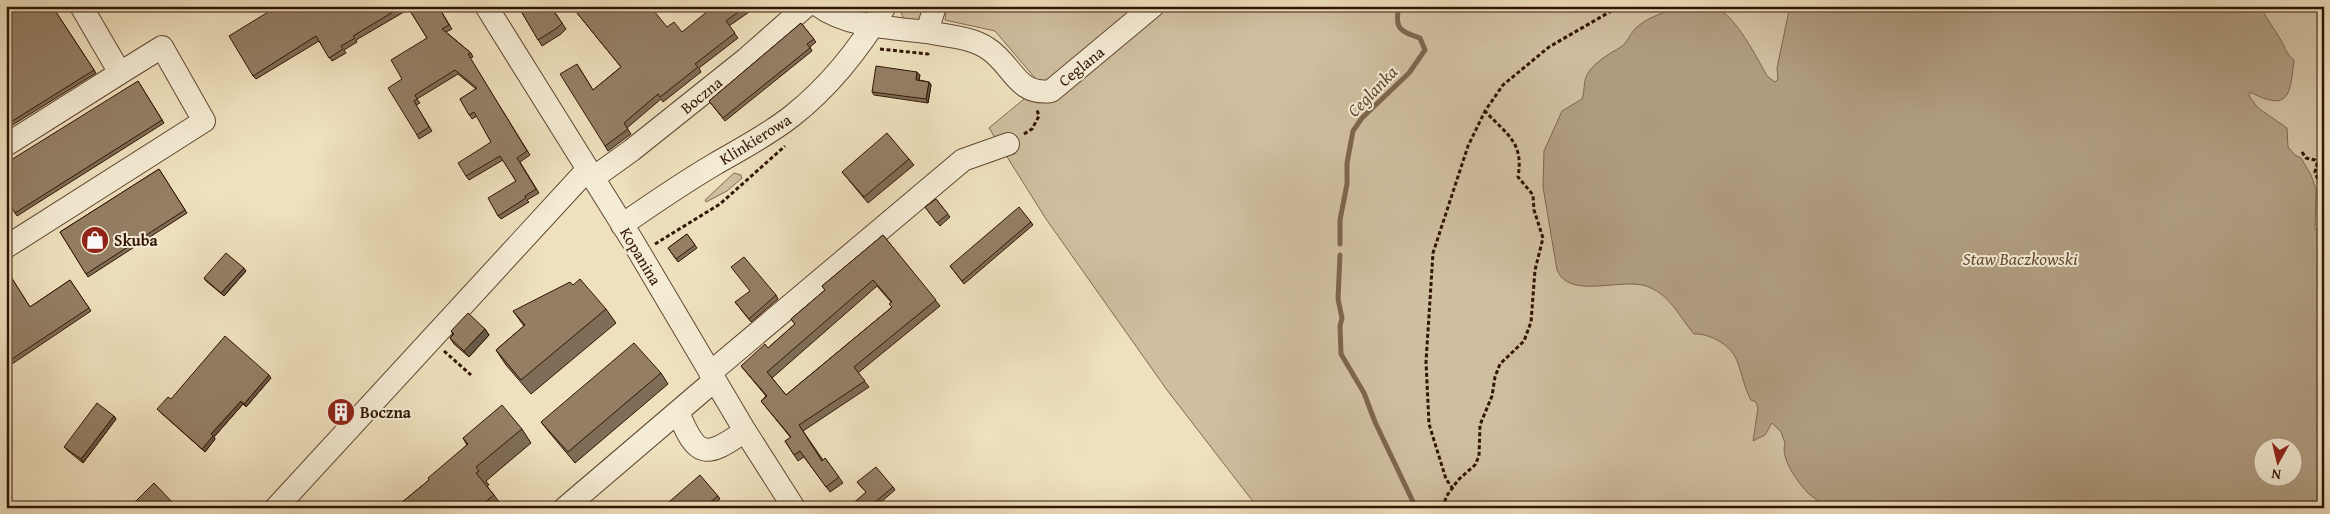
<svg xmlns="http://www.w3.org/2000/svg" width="2330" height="514" viewBox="0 0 2330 514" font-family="'Gentium Book Plus',serif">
<rect width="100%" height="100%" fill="#efe1be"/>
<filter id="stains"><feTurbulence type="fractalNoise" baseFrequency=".004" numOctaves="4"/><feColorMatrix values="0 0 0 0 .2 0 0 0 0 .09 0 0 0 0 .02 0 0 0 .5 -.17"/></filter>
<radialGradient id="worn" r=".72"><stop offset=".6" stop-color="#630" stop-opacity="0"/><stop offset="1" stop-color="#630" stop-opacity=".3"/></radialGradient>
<path fill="#cfbe9f" stroke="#806a52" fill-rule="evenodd" d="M 902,6 L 926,6 L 920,21 L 904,20 L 901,12 Z
M 947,6 L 2324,6 L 2324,508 L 1258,508 L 1167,390 L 1046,219 L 989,128 L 1041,85 L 995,31 L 945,20 ZM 2262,446 L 2292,446 L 2292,476 L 2262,476 Z
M 734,173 L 741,175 L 742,178 L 727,191 L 706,202 L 705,200 Z"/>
<path fill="#af9c7f" stroke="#7d664e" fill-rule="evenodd" d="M 1790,6 L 2261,6 C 2265,18 2273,26 2279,37 C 2285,46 2285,53 2294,60 C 2290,94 2290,113 2250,92 L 2249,96 L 2258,108 L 2287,128 L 2288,147 L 2295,155 L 2301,158 L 2311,175 L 2316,189 L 2315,229 L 2324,233 L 2324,508 L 1824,508 C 1819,500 1813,498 1807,492 C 1797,481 1780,458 1785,443 L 1781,432 L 1772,423 L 1765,435 L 1753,441 L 1758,408 L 1756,402 L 1751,400 C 1743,386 1741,366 1734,355 C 1727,343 1707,333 1694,334 C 1680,318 1671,296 1649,287 C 1623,276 1570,301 1557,270 L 1543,187 L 1544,151 L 1562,111 L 1582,99 C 1585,91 1583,80 1588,73 C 1596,61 1609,54 1621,47 C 1627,43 1630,34 1635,29 C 1653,10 1702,0 1724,13 C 1738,22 1759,61 1767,76 L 1775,82 L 1778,79 L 1777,68 ZM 2262,446 L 2292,446 L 2292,476 L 2262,476 Z"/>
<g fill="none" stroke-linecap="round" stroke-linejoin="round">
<path stroke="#7d664e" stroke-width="5" d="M 1340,244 L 1340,220 L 1347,184 L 1347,163 L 1353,131 L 1362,118 L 1409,73 L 1425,50 L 1420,38 C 1400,31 1394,29 1399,6
M 1340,255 L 1338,299 L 1342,318 L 1340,326 L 1341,354 L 1364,393 L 1375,422 L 1416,508"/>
<defs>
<path id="minor" d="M 486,6 L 632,240 L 745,431 L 794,508
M 819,6 C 848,27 893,28 927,32 L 935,6
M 927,32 C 946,36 970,37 987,48 C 1013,64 1016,96 1051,91 L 1153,6
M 6,145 L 120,73
M 593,178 L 632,150 L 746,59 L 806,6
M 622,225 C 652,204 683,183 715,164 C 741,149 768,135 792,116 C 830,86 860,48 885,6
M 6,247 L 204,121 L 162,47 L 120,73 L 81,6
M 710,373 L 963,160 L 1008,144
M 678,412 C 697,458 705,459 745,431
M 276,508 L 587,170
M 565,508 L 715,380"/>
</defs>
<use href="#minor" stroke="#614833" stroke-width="24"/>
<path stroke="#321505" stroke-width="3" stroke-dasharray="4 2.5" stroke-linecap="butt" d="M 880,49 L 928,54 L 930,52
M 1024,134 L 1032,129 L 1039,116 L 1037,110
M 2302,152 L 2306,158 L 2315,160 L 2317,164 L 2315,172 L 2324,195
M 655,244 L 720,204 L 785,146
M 444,351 L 471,375
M 1453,489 L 1446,479 L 1429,424 L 1426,362 L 1433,253 L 1468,146 L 1485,111 L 1503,85 L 1549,47 L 1620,6
M 1443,508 L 1446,497 L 1458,480 L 1475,465 L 1479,456 L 1480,425 L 1492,396 L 1495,377 L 1500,364 L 1524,341 L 1531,322 L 1535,270 L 1543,238 L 1534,210 L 1533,195 L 1518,177 C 1524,142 1507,135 1485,111"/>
<use href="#minor" stroke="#f5ecd5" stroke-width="22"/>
</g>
<path fill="#7f6d57" stroke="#321505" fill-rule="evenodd" d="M 6,6 L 52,6 L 96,73 L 6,129 Z
M 278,6 L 438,6 L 452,29 L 446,32 L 471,53 L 473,57 L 470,58 L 530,155 L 520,162 L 539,193 L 527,200 L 529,202 L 501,219 L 498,216 L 516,181 L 503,160 L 469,180 L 466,176 L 491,142 L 477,116 L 472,119 L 460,99 L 476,89 L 458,74 L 417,99 L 420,103 L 416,105 L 432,131 L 419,139 L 417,135 L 402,79 L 427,38 L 409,9 L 356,40 L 357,42 L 344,50 L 346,53 L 332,61 L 319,41 L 256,79 L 253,76 Z
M 518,6 L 554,6 L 552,8 L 566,29 L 561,34 L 542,46 Z
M 745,6 L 749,12 L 729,26 L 738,38 L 699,68 L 701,72 L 663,102 L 661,99 L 627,128 L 631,134 L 608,151 L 605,146 L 577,64 L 593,90 L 621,67 L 577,13 L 667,27 L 682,32 Z
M 801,23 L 816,42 L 810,47 L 812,51 L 725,121 L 709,101 Z
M 917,72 L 920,75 L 919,80 L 929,82 L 931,85 L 928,103 L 874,95 L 872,92 Z
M 138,81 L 164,123 L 17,216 L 15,213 Z
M 909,159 L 914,165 L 868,203 L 842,172 Z
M 159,169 L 187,213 L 88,277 L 60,232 Z
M 936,199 L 950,217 L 940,226 L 925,207 Z
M 1031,222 L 1033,225 L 964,284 L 950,266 Z
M 687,234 L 697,248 L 678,262 L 668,248 Z
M 883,235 L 940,306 L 858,373 L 869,387 L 803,431 L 823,460 L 825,458 L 843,483 L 830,492 L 804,457 L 798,461 L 785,441 L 791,438 L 761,401 L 766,396 L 741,366 L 768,348 L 795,324 L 791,319 L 825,290 L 822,286 ZM 877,286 L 891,302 L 892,307 L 786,395 L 772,378 Z
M 6,269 L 30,307 L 70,280 L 91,311 L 6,368 Z
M 246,271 L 224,296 L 206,281 L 204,278 Z
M 776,295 L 778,299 L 751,322 L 735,302 Z
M 606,309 L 616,323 L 531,394 L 506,365 L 496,350 L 524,326 L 513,311 Z
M 485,329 L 489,335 L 469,357 L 454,344 L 450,338 L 453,334 L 451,331 Z
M 661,373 L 668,384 L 575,463 L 549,432 L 541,422 Z
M 271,378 L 246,407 L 243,404 L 214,437 L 215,439 L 205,452 L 160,412 L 157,409 L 171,399 Z
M 114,416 L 116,419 L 83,463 L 67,450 L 64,447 Z
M 522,429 L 531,443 L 486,481 L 489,485 L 487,486 L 504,508 L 395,508 L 429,480 L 467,445 L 463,438 Z
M 857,482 L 893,487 L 895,490 L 874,508 L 850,508 L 866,492 Z
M 718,496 L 720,499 L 709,508 L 662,508 Z
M 172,502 L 174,505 L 171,508 L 129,508 Z"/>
<path fill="#685947" stroke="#321505" d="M 917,72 L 920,75 L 918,83 L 916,80 Z
M 929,82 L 931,85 L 928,103 L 926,99 Z
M 244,268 L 246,271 L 224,296 L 221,293 Z
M 485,329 L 489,335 L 469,357 L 464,351 Z
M 269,375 L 271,378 L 246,407 L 244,404 Z
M 241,401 L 243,404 L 214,437 L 215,439 L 205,452 L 202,449 L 211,434 Z
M 114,416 L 116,419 L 83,463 L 81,459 Z"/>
<path fill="#947f65" stroke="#321505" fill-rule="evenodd" d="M 6,6 L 52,6 L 94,70 L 6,125 Z
M 278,6 L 403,6 L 353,36 L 355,38 L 341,46 L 343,49 L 329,58 L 316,36 L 253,76 L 229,36 Z
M 407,6 L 438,6 L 449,25 L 442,29 L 471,53 L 468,54 L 527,151 L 517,158 L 536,189 L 525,196 L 526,198 L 498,216 L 488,198 L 516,181 L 500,156 L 466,176 L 458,163 L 491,142 L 474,112 L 469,115 L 460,99 L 477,88 L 455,70 L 415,95 L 417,99 L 414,101 L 429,127 L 417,135 L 388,88 L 402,79 L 391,60 L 427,38 Z
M 518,6 L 550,6 L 562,23 L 557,28 L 538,40 Z
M 585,6 L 650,6 L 667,27 L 674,22 L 682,32 L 714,6 L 745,6 L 745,7 L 726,21 L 735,33 L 695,64 L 698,67 L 660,97 L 658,94 L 624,123 L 628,129 L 605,146 L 560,74 L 577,64 L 593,90 L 621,67 L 577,13 Z
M 801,23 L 814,39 L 807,44 L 810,48 L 723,118 L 709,101 Z
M 876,66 L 917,72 L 916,80 L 929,82 L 926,99 L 872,92 Z
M 138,81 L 162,120 L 15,213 L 6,199 L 6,163 Z
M 887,133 L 909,159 L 864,197 L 842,172 Z
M 159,169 L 185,210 L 86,274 L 60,232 Z
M 936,199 L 948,214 L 937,223 L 925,207 Z
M 1019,207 L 1031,222 L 962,281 L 950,266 Z
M 687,234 L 695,245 L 676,259 L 668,248 Z
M 883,235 L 936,300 L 854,367 L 865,381 L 799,425 L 822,461 L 825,458 L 839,477 L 826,487 L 800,451 L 794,455 L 785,441 L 791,437 L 761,401 L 767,396 L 741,366 L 765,344 L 768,348 L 795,324 L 791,319 L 825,290 L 822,286 ZM 873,280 L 892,302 L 889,304 L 892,307 L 786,395 L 767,372 Z
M 226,253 L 244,268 L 221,293 L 204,278 Z
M 744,257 L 776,295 L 749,319 L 735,302 L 750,291 L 731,267 Z
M 6,269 L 30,307 L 70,280 L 89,308 L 6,363 Z
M 580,279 L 606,309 L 521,380 L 496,350 L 525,325 L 513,311 L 570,282 L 573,285 Z
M 468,313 L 485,329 L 464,351 L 450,338 L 454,334 L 451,331 Z
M 225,336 L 269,375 L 244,404 L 241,401 L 211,434 L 213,436 L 202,449 L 157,409 L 168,397 L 171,399 Z
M 634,343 L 661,373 L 568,452 L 541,422 Z
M 97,403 L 114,416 L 81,459 L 64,447 Z
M 502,405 L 522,429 L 476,467 L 479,471 L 476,473 L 494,495 L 478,508 L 395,508 L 429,480 L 428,478 L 468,444 L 463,438 Z
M 876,467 L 893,487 L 868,508 L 850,508 L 849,507 L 866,492 L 857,482 Z
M 700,475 L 718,496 L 703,508 L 662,508 Z
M 154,483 L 172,502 L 166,508 L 129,508 Z"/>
<defs>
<symbol id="shop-disc" viewBox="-11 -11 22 22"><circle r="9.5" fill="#8f2418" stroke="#f5ecd5"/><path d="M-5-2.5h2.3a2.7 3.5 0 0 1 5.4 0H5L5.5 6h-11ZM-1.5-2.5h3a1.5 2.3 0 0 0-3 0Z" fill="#fff"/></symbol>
<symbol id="building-disc" viewBox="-11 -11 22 22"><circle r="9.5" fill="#8f2418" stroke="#f5ecd5"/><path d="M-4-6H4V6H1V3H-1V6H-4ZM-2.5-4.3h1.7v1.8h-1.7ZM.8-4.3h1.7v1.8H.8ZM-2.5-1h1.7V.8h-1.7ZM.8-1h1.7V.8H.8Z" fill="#fff"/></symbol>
</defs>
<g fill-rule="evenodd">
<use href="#shop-disc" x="79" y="224" width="32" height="32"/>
<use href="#building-disc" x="325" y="396" width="32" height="32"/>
</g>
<g text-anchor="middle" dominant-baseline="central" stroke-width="4" stroke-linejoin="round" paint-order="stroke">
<g font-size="16" fill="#321505" stroke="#f5ecd5">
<text transform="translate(1081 66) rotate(-39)">Ceglana</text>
<text transform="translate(701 95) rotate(-39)">Boczna</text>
<text transform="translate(755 139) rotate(-32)">Klinkierowa</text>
<text transform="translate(641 256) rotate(59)">Kopanina</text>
</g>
<g font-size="16" font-weight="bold" fill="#321505" stroke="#f5ecd5" text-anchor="start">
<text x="114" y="240">Skuba</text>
<text x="360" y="412">Boczna</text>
</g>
<g font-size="18" font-style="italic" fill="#644b36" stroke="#f5ecd5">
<text transform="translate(1372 91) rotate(-46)">Ceglanka</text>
<text x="2020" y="258">Staw Baczkowski</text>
</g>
</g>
<rect width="2330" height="514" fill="none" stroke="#efe1be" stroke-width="25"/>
<rect x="8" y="8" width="2315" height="499" fill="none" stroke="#321505" stroke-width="2.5"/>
<rect x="12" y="12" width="2305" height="489" fill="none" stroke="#321505"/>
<g transform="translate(2278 462) rotate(188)"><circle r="24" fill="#f5ecd5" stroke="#a79682"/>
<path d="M0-4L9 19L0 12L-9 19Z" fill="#8f2418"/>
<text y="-8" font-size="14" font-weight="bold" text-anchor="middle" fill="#321505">N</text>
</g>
<rect width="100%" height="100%" filter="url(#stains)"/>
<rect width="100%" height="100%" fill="url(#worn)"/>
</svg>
